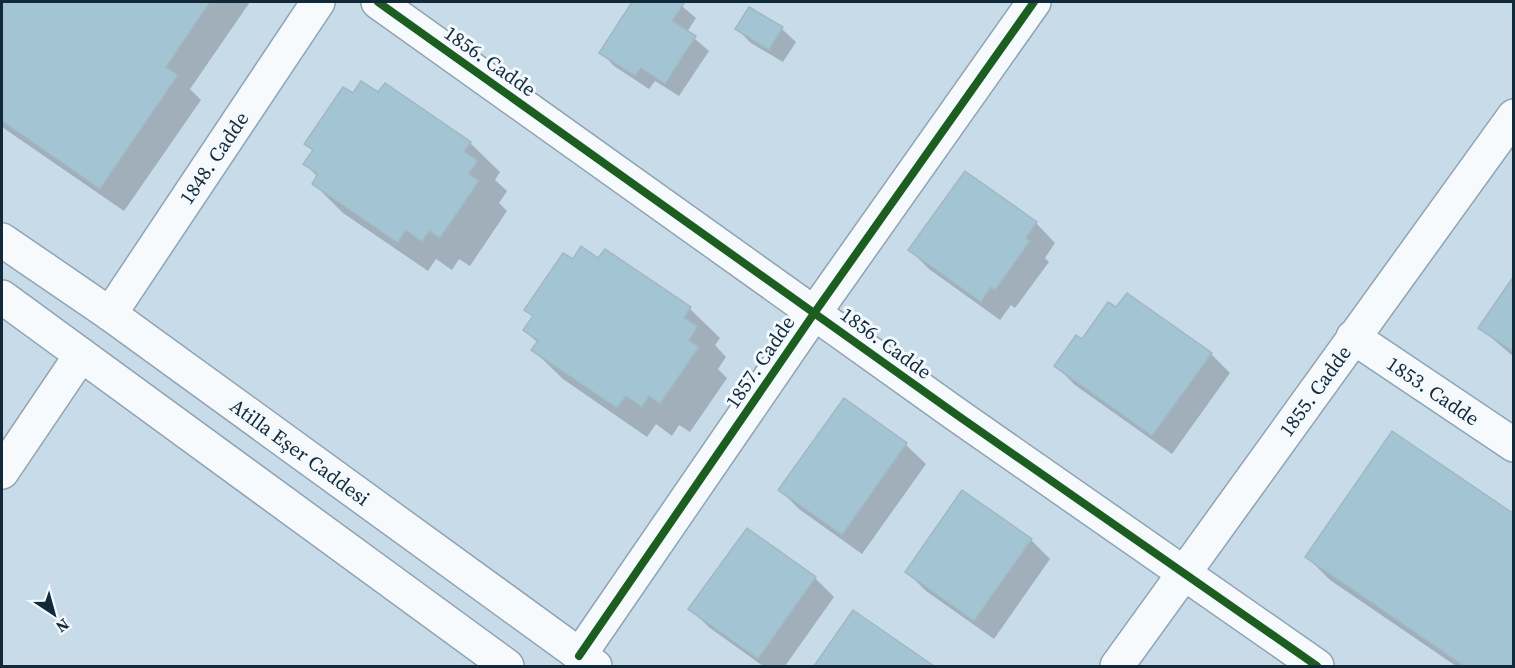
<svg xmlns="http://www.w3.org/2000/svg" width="1515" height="668" viewBox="0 0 1515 668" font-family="'Source Serif 4',serif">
<rect width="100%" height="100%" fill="#c8dbe9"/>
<path fill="#0003" d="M 2,2 L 250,2 L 190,89 L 201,100 L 124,211 L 2,127 Z
M 634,2 L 677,2 L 696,18 L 687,32 L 709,51 L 679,96 L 655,81 L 649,89 L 614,66 L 601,52 Z
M 750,9 L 782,29 L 796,42 L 783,62 L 751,43 L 737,29 Z
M 379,94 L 470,143 L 500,172 L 495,180 L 507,191 L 499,203 L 507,211 L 470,266 L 459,259 L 452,270 L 436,259 L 428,271 L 343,213 L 314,184 L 318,177 L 305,164 L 313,151 L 306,144 L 353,95 Z
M 965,173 L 1036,223 L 1055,243 L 1045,258 L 1049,262 L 1015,308 L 1011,305 L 1000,320 L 929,269 L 910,250 Z
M 605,251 L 690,309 L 720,338 L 715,345 L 726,357 L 718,369 L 727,378 L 690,432 L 679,425 L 672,436 L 656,424 L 647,437 L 563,379 L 533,350 L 538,343 L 525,330 L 534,317 L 526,309 L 573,261 L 599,260 Z
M 1514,279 L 1514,357 L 1480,328 Z
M 1211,354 L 1230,373 L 1172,454 L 1075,385 L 1056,366 Z
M 844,400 L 906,445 L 926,464 L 862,554 L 799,509 L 780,490 Z
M 1514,516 L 1514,666 L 1456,666 L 1330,580 L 1307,557 Z
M 1031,540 L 1050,559 L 994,639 L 926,591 L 907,572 Z
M 815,578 L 834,597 L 785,666 L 763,666 L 710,628 L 690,609 Z
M 853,612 L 928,664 L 930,666 L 815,666 Z"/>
<path fill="#a3c4d2" stroke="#a1b8c4" stroke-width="1.5" d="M 2,2 L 210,2 L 166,67 L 178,75 L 100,189 L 2,121 Z
M 632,2 L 685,2 L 672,21 L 696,36 L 665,84 L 641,68 L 635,76 L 599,53 Z
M 749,7 L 783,27 L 769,50 L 735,29 Z
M 361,81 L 378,92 L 385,83 L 471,142 L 464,151 L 478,161 L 469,174 L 479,181 L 440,238 L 429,231 L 422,242 L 406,230 L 398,243 L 312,184 L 318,174 L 303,164 L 313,150 L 304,144 L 343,87 L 353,93 Z
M 965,171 L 1037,222 L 1026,238 L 1030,241 L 995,290 L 991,287 L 981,302 L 908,250 Z
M 581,246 L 598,258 L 605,249 L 691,307 L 684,318 L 698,326 L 689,340 L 699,347 L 660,404 L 649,396 L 642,407 L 626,396 L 617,408 L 531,350 L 538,341 L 523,330 L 533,316 L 524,310 L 563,253 L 573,259 Z
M 1514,276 L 1514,352 L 1478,328 Z
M 1127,293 L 1212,353 L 1152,436 L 1054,366 L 1076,335 L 1082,339 L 1108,302 L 1116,307 Z
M 844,398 L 907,443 L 842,535 L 778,490 Z
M 1392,431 L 1514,514 L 1514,666 L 1464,666 L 1305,557 Z
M 962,490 L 1032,539 L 974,621 L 905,572 Z
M 747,528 L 816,577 L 758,659 L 688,609 Z
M 853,610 L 934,666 L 814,666 Z"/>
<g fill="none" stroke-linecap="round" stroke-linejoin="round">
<defs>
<path id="minor" d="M 378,2 L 957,415 L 1317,666
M 110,314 L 318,2
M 1353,337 L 1514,445
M 2,472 L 81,355
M 579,656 L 815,312 L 1034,2
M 1117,666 L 1514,116"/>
<path id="secondary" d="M 2,240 L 110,314 L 595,666
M 2,297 L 507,666"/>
</defs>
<use href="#minor" stroke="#90a3b2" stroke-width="36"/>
<use href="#secondary" stroke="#90a3b2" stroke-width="36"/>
<use href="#minor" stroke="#f7fafc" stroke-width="33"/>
<use href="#secondary" stroke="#f7fafc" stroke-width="33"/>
<defs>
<path id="cycleway" d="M 378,2 L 957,415 L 1317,666
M 579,656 L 815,312 L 1034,2"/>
</defs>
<use href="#cycleway" stroke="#f3f9fd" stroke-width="11"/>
<use href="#cycleway" stroke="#1b5e20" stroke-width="8"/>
</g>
<g text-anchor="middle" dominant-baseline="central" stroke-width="6" stroke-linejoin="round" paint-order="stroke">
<g font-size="20" fill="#12293a" stroke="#f3f9fd">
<text transform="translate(490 61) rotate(35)">1856. Cadde</text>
<text transform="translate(214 158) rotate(-56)">1848. Cadde</text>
<text transform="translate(886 343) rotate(36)">1856. Cadde</text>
<text transform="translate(760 362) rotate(-56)">1857. Cadde</text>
<text transform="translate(1315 391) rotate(-54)">1855. Cadde</text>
<text transform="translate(1433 391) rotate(34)">1853. Cadde</text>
<text transform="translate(300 452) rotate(36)">Atilla Eşer Caddesi</text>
</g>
</g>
<rect width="1515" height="668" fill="none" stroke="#12293a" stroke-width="6"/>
<g transform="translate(54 614) rotate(144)" stroke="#f3f9fd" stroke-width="4.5" paint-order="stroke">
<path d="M0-4.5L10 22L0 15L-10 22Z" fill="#12293a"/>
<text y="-9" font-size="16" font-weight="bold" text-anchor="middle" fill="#12293a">N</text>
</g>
</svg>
